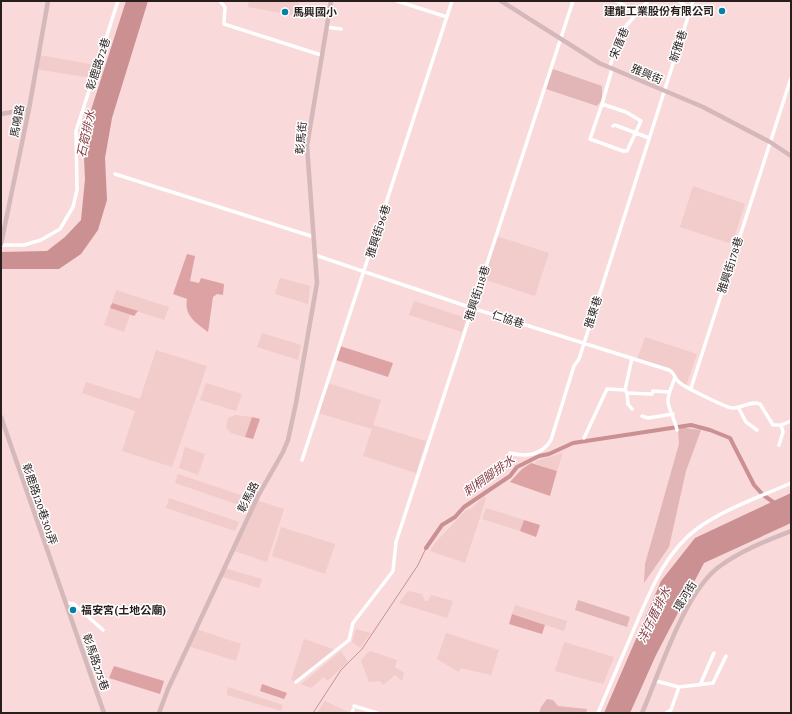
<svg xmlns="http://www.w3.org/2000/svg" width="792" height="714" viewBox="0 0 792 714" font-family="'Crimson Pro','Noto Sans TC',serif">
<rect width="100%" height="100%" fill="#f9d9da"/>
<path fill="#f2cbcb" d="M 249,1 L 299,1 L 297,16 L 248,7 Z
M 39,55 L 95,65 L 91,78 L 36,69 Z
M 693,186 L 745,204 L 732,244 L 680,227 Z
M 496,236 L 549,253 L 535,296 L 483,279 Z
M 280,278 L 310,286 L 308,304 L 275,294 Z
M 116,290 L 169,307 L 164,320 L 112,303 Z
M 414,301 L 466,318 L 462,332 L 409,315 Z
M 110,308 L 130,315 L 124,332 L 104,325 Z
M 262,333 L 301,345 L 298,360 L 257,347 Z
M 645,337 L 697,354 L 686,386 L 680,383 L 671,371 L 637,360 Z
M 156,350 L 207,366 L 172,467 L 122,451 L 135,411 L 82,393 L 86,382 L 140,399 Z
M 206,383 L 242,394 L 236,411 L 200,400 Z
M 328,383 L 381,400 L 373,425 L 426,441 L 416,473 L 363,456 L 372,429 L 318,413 Z
M 235,415 L 252,417 L 245,437 L 231,433 L 226,428 L 228,418 Z
M 185,447 L 205,454 L 198,475 L 179,468 Z
M 563,453 L 557,471 L 534,463 L 539,460 Z
M 178,474 L 249,498 L 245,507 L 175,483 Z
M 484,496 L 486,499 L 465,563 L 430,551 L 435,543 L 466,510 L 472,508 Z
M 169,498 L 239,522 L 235,531 L 166,508 Z
M 256,500 L 284,509 L 267,562 L 231,550 Z
M 486,508 L 524,520 L 520,531 L 482,519 Z
M 281,527 L 335,544 L 325,574 L 272,556 Z
M 224,568 L 262,579 L 259,588 L 220,576 Z
M 408,591 L 422,594 L 425,601 L 428,601 L 431,595 L 453,601 L 447,618 L 399,603 Z
M 515,605 L 567,621 L 564,631 L 512,614 Z
M 196,629 L 241,644 L 236,661 L 188,646 Z
M 356,629 L 371,633 L 360,648 L 352,642 Z
M 446,633 L 499,650 L 491,675 L 461,668 L 459,672 L 437,659 Z
M 304,639 L 336,650 L 296,682 L 291,680 Z
M 564,642 L 614,657 L 603,684 L 555,671 Z
M 341,651 L 348,662 L 327,681 L 324,677 L 311,688 L 301,684 Z
M 370,651 L 397,660 L 395,667 L 404,673 L 402,681 L 395,675 L 383,685 L 380,681 L 369,682 L 361,661 L 367,653 Z
M 228,687 L 283,705 L 281,711 L 227,695 Z
M 325,701 L 350,713 L 317,713 Z"/>
<path fill="#e2b5b6" d="M 553,69 L 602,86 L 602,100 L 597,106 L 546,89 Z
M 678,427 L 701,430 L 686,471 L 669,547 L 644,583 L 645,564 L 679,444 Z
M 578,600 L 630,617 L 627,627 L 575,610 Z
M 547,699 L 553,700 L 558,706 L 587,709 L 586,713 L 539,713 L 541,707 Z"/>
<path fill="#dda2a4" d="M 187,254 L 195,256 L 190,281 L 199,283 L 201,278 L 224,284 L 223,295 L 217,294 L 213,297 L 208,332 C 196,323 184,316 187,299 L 173,294 Z
M 112,303 L 138,311 L 134,316 L 110,308 Z
M 340,346 L 393,363 L 388,377 L 336,360 Z
M 252,417 L 260,419 L 253,439 L 245,437 Z
M 531,463 L 557,471 L 550,496 L 510,482 L 522,469 Z
M 524,520 L 540,525 L 536,537 L 520,531 Z
M 512,614 L 545,625 L 542,634 L 509,624 Z
M 114,666 L 164,681 L 160,694 L 109,678 Z
M 262,684 L 287,693 L 284,699 L 260,691 Z"/>
<path fill="#ca9092" d="M 126,1 L 148,1 L 112,118 L 105,158 L 107,200 L 98,230 L 81,254 L 59,269 L 1,269 L 1,252 L 47,251 L 65,237 L 81,220 L 85,179 L 83,135 Z
M 791,493 L 791,523 L 704,563 L 656,655 L 630,713 L 604,713 L 661,581 L 695,538 Z"/>
<g fill="none" stroke-linecap="round" stroke-linejoin="round">
<path stroke="#ca9092" stroke-width="1" d="M 313,713 L 341,670 L 362,649 L 418,565 L 426,548"/>
<path stroke="#ca9092" stroke-width="4" d="M 426,548 L 442,525 L 455,517 L 464,507 L 510,476 L 517,467 L 539,456 L 549,454 L 573,443 L 691,425 L 710,430 L 730,438 L 754,485 L 763,495 L 776,504"/>
<path stroke="#fff" stroke-width="3.5" d="M 220,1 L 225,7 L 224,24 L 321,55
M 397,1 L 447,17
M 617,1 L 636,13
M 679,1 L 690,9
M 326,27 L 341,29
M 609,68 L 625,27 L 648,1
M 602,104 L 626,112 L 641,121 L 627,151 L 623,151 L 590,139 L 602,104 L 612,69
M 613,126 L 615,125 L 649,138
M 115,174 L 314,237
M 1,245 L 24,245 L 41,240 L 60,229 L 73,207 L 77,190 L 76,131 L 118,1
M 315,255 L 472,308 L 669,370 C 675,373 674,378 679,382 C 684,387 725,407 732,408 C 742,409 750,400 760,404 L 773,425 L 781,425 L 791,421
M 675,377 C 673,385 668,392 668,401 C 667,405 676,423 677,430
M 691,388 L 791,78
M 625,390 L 627,393 L 652,394 L 653,391 L 669,392
M 627,393 L 628,404 L 632,409
M 738,407 L 746,422 L 757,430
M 642,416 L 648,418 L 673,414
M 584,438 L 607,389 L 625,390 L 632,358
M 779,445 L 783,432 L 781,425
M 510,453 C 526,457 542,455 551,440 L 574,366 L 579,359 L 693,1
M 302,460 L 452,1
M 67,603 L 74,604 L 103,630
M 656,681 L 679,687
M 296,682 L 349,640 L 353,623 L 393,571 L 396,542 L 573,1
M 700,685 L 714,653
M 354,706 L 377,713
M 352,713 L 353,710
M 598,713 C 610,685 622,657 634,629 C 650,592 664,553 698,528 C 726,508 760,497 791,483
M 666,713 L 671,710 L 679,687 L 713,683 L 726,656"/>
<path stroke="#d5b8ba" stroke-width="4.5" d="M 501,1 L 599,63 L 703,107 L 770,142 L 791,156
M 1,114 L 29,109
M 1,244 L 29,109 L 48,1
M 1,417 L 104,713
M 159,713 L 168,689 L 258,496 L 283,452 L 288,440 L 296,403 L 317,283 L 307,146 L 331,1
M 642,713 C 660,672 684,592 720,566 C 742,550 766,541 791,531"/>
</g>
<g fill="#0282a6" stroke="#fff" stroke-width="1.5">
<circle cx="722" cy="11" r="4"/>
<circle cx="285" cy="12" r="4"/>
<circle cx="73" cy="610" r="4"/>
</g>
<g text-anchor="middle" dominant-baseline="central" stroke-width="3" stroke-linejoin="round" paint-order="stroke">
<g font-size="11" font-weight="bold" fill="#291e1e" stroke="#fff" text-anchor="start">
<text x="714" y="11" text-anchor="end">建龍工業股份有限公司</text>
<text x="293" y="12">馬興國小</text>
<text x="81" y="610">福安宮(土地公廟)</text>
</g>
<g font-size="11" fill="#291e1e" stroke="#fff">
<text transform="translate(619 43) rotate(-68)">宋厝巷</text>
<text transform="translate(678 46) rotate(-72)">新雅巷</text>
<text transform="translate(98 64) rotate(-72)">彰鹿路72巷</text>
<text transform="translate(647 74) rotate(23)">雅興街</text>
<text transform="translate(17 121) rotate(-79)">馬鳴路</text>
<text transform="translate(301 138) rotate(-85)">彰馬街</text>
<text transform="translate(378 231) rotate(-72)">雅興街96巷</text>
<text transform="translate(730 265) rotate(-72)">雅興街178巷</text>
<text transform="translate(477 293) rotate(-72)">雅興街118巷</text>
<text transform="translate(593 312) rotate(-72)">雅東巷</text>
<text transform="translate(508 319) rotate(18)">仁協巷</text>
<text transform="translate(248 497) rotate(-63)">彰馬路</text>
<text transform="translate(40 504) rotate(71)">彰鹿路120巷301弄</text>
<text transform="translate(685 596) rotate(-58)">環河街</text>
<text transform="translate(96 662) rotate(71)">彰馬路275巷</text>
</g>
<g font-size="12" font-style="italic" fill="#863d44" stroke="#fff">
<text transform="translate(86 134) rotate(-78)">石筍排水</text>
<text transform="translate(489 476) rotate(-36)">刺桐腳排水</text>
<text transform="translate(654 615) rotate(-64)">洋仔厝排水</text>
</g>
</g>
<rect width="792" height="714" fill="none" stroke="#291e1e" stroke-width="4"/>
</svg>
